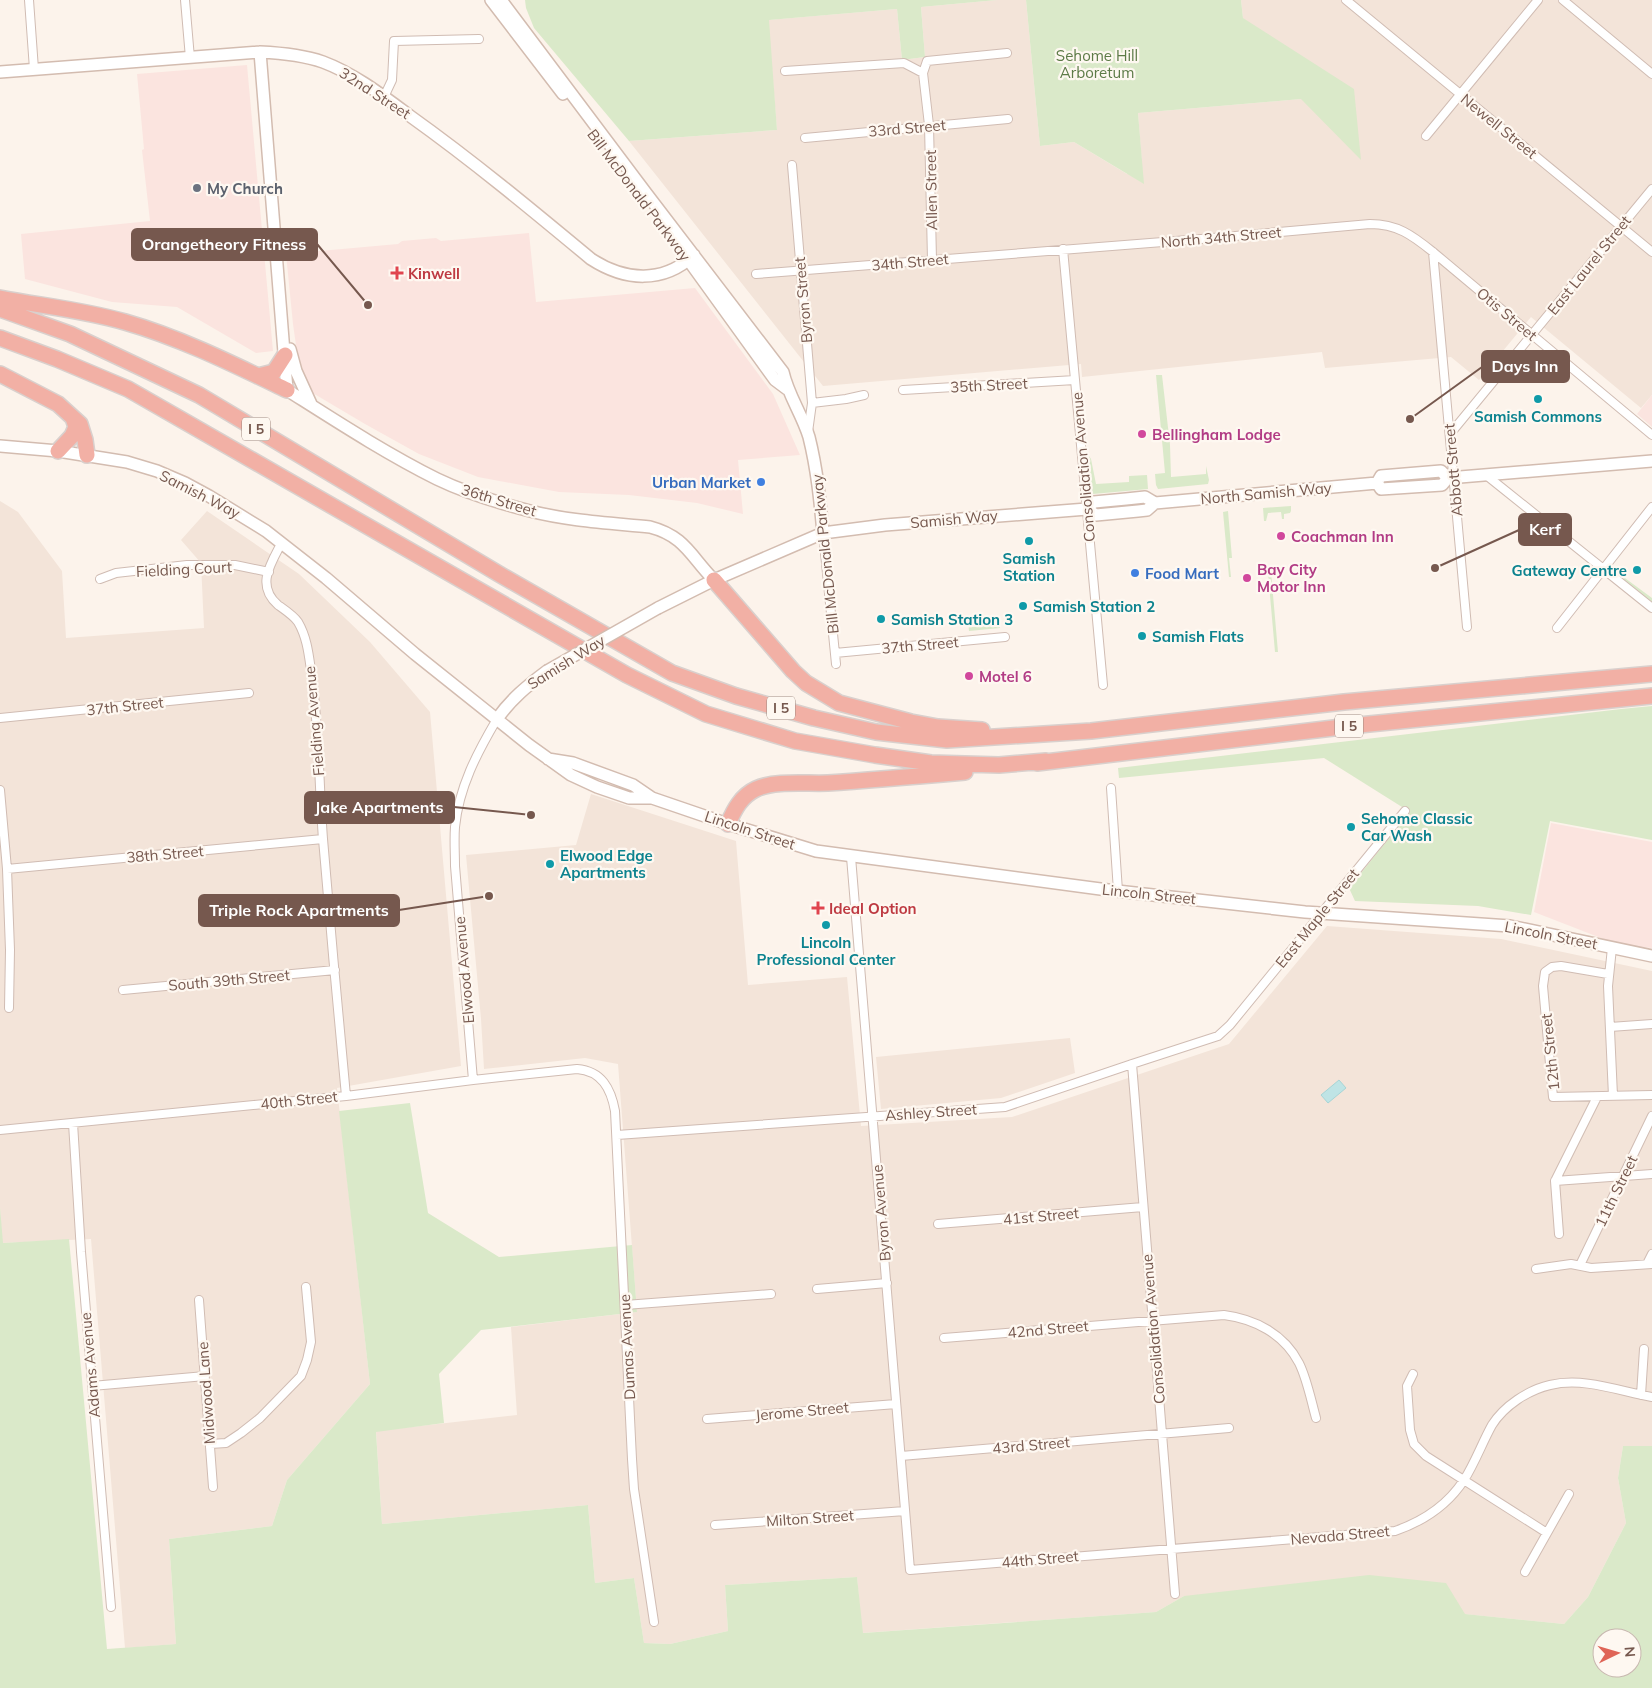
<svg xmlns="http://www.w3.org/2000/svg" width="1652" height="1688" viewBox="0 0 1652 1688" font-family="Mulish,sans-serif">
<rect width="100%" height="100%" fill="#fcf3eb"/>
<path fill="#f3e4d9" d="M 997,0 L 1026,0 L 1040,146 L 1074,142 L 1127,174 L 1142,164 L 1138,113 L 1301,99 L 1243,18 L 1241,0 L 1652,0 L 1652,395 L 1641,408 L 1531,317 L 1479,380 L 1451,357 L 1325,368 L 1322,352 L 1082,377 L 1081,364 L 823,386 L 629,141 L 777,130 L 768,20 L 897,9 L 902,60 L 925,57 L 921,7 Z
M 0,501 L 18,512 L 62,571 L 66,638 L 204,628 L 201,563 L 181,540 L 207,511 L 299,574 L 370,642 L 430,712 L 461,1066 L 337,1088 L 370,1384 L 287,1480 L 272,1526 L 169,1539 L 176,1644 L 125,1648 L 91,1239 L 2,1243 L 0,1207 Z
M 591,794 L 736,841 L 748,985 L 847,977 L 861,1126 L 1012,1117 L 1229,1044 L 1327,926 L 1501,939 L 1652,971 L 1652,1446 L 1623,1446 L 1618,1478 L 1626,1523 L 1588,1597 L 1564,1624 L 1464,1614 L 1184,1596 L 1156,1612 L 862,1633 L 857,1577 L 725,1585 L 728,1631 L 670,1644 L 644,1643 L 634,1578 L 595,1583 L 588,1505 L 382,1524 L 376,1431 L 517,1415 L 511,1327 L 637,1312 L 618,1064 L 585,1058 L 484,1069 L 481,1019 L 466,855 L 576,845 Z
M 1070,1038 L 1075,1073 L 1001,1098 L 881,1109 L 876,1057 Z"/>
<path fill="#fbe4df" d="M 247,65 L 273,351 L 256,353 L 177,307 L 112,302 L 25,279 L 21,234 L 150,221 L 142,150 L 144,149 L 137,74 Z
M 529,233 L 536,302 L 695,288 L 773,394 L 800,455 L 738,460 L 743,514 L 697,503 L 629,495 L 559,492 L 478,477 L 419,454 L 365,424 L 311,392 L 299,366 L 293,324 L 286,254 L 398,244 L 402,241 L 436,238 L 441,241 Z
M 1652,395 L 1652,427 L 1637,414 Z
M 1551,823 L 1652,842 L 1652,948 L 1619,945 L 1534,912 Z"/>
<path fill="#dae9c9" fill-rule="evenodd" d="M 525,0 L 997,0 L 921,7 L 925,57 L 902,60 L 897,9 L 769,20 L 777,130 L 629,141 L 534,28 L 526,8 Z
M 1026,0 L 1241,0 L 1243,18 L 1354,89 L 1361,160 L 1301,99 L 1138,113 L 1144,184 L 1074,142 L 1040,146 Z
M 1156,375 L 1162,375 L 1170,445 L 1171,477 L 1206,474 L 1206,466 L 1209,480 L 1208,484 L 1158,489 L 1156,485 L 1155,474 L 1165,473 Z
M 1086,456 L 1089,456 L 1091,459 L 1096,484 L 1129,482 L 1129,476 L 1147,475 L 1148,489 L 1093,494 L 1089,478 Z
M 1291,506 L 1291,511 L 1290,513 L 1284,514 L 1284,519 L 1282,519 L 1281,512 L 1268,513 L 1266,521 L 1264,521 L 1263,508 Z
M 1228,511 L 1232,558 L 1229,558 L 1231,577 L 1229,577 L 1223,512 Z
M 1614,570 L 1652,598 L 1652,603 L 1615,574 L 1613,571 Z
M 1271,572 L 1278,652 L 1275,652 L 1268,573 Z
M 997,619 L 999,621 L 1000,628 L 969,631 L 968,620 L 972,621 L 973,627 L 994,625 L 994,620 Z
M 1652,706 L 1652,840 L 1550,821 L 1531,915 L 1478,906 L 1355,901 L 1349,888 L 1410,812 L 1324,758 L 1119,778 L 1118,768 L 1621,709 Z
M 410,1103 L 428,1213 L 499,1257 L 632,1245 L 637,1312 L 481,1330 L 439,1374 L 444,1423 L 376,1432 L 382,1524 L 588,1505 L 595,1583 L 634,1578 L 644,1643 L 670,1644 L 728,1631 L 725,1585 L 857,1577 L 863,1633 L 1156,1612 L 1184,1596 L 1369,1575 L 1446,1583 L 1465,1614 L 1564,1624 L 1588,1597 L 1626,1523 L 1618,1478 L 1623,1446 L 1652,1446 L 1652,1688 L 0,1688 L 0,1207 L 3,1243 L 69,1239 L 107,1649 L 176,1644 L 169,1539 L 272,1526 L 287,1480 L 370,1384 L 339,1111 ZM 1602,1638 L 1632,1638 L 1632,1668 L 1602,1668 Z"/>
<path fill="#bfe4e5" stroke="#a6d5d6" d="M 1339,1080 L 1346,1088 L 1328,1103 L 1321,1095 Z"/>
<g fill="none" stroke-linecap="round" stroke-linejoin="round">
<defs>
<path id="street" d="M 29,0 L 34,69
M 185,0 L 190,58
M 1346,0 L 1652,252
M 1563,0 L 1652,74
M 785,71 L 904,63 L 923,73
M 384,97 L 392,80 L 394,41 L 479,39
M 1426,136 L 1538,0
M 805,138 L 1008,119
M 792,165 L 812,403 L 808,432
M 1063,249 L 1103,685
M 1433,252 L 1467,627
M 932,260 L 929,125 L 923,73 L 927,61 L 1007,53
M 756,274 L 1201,239 L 1370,224 C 1397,224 1412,235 1433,252 L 1652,435
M 903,390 L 1075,380
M 812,403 L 846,399 L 864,395
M 1450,434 L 1652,189
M 1486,475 L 1652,608
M 823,533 L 836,664
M 281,544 C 270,565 256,586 278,605 C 285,610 294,616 298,622 C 308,639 309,658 312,677 C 319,730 319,786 323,839 C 330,925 338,1010 346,1096
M 100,579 L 116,573 L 187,565 L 235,565 L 269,572
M 1557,628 L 1652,507
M 835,653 L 1005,637
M 0,718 L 249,693
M 1111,788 L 1118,891
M 0,790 L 7,869 L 10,950 L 9,1008
M 851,857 L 910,1570 L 1395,1531 C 1424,1521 1447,1506 1464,1480 C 1475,1463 1482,1443 1492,1425 C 1504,1406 1528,1390 1550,1385 C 1584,1377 1619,1391 1652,1397
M 7,869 L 323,839
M 1612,948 L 1608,986 L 1613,1096
M 1608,974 L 1561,966 L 1552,967 L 1545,972 L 1543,986 L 1553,1097 L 1652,1095
M 123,990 L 335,970
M 1610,1027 L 1652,1024
M 1132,1064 L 1175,1594
M 473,1080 L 455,866 C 455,853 454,840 455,827 C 459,787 477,753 497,719
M 73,1123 L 81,1252 L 111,1607
M 0,1130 L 346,1096 L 473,1080 L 577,1069 C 602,1071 611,1089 615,1111 L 632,1459 L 634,1489 L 654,1622
M 617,1135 L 1005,1107 L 1132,1064 L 1218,1036 L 1230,1025 L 1405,811
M 1555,1181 L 1652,1174
M 938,1224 L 1143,1207
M 1559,1234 L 1555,1181 L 1597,1097
M 1647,1264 L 1652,1254
M 1581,1266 L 1581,1263 L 1652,1116
M 1536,1269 L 1571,1264 L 1591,1268 L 1652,1264
M 817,1289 L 887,1283
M 199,1300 L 213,1487
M 625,1305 L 771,1294
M 944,1338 L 1224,1315 C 1255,1319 1284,1334 1299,1363 C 1307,1379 1311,1400 1316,1418
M 1413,1374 L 1407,1386 L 1410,1430 L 1414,1444 L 1426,1456 L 1547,1533
M 92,1386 L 205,1376
M 1641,1395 L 1644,1349
M 707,1419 L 896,1404
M 210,1444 L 226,1443 L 241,1433 L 260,1418 L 301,1376 L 307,1360 L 311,1342 L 306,1287
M 901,1456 L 1229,1428
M 715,1525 L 905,1511
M 1525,1572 L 1569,1494"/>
<path id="secondary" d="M 491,0 L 563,94
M 501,0 L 646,193 L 783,372 C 788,395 802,414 809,437 C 817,469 820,500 823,533
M 260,52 L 287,390 C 336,421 385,453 437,479 C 466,493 499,503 530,511 C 569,521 610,523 650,527 C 685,536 691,557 714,580
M 0,72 L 260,52 C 281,53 303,55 323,62 C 355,74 383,96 410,116 C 473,161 532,210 591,259 C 625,281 663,284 694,255
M 684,254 L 775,380 L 787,389
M 290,349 L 296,371 L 311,404
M 0,446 L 58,451 L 127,462 L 157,471 L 185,483 L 209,496 L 266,531 L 326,578 L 415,654 L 529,745 L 571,775 L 597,787 L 629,798 L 652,798
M 1377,483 L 1381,489 L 1442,485 L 1448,478 L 1652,461
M 1377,483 L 1381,476 L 1441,471 L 1448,478
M 1087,509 L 1094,502 L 1126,499 L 1145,497 L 1155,503 L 1377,483
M 1087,509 L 1096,515 L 1138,511 L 1147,510 L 1155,503
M 658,608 L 714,580 L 823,533 L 885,525 L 1087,509
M 497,719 C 511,699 527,686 547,671
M 548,759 L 573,763 L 633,785 L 652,798 L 728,824 L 816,851 L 1108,890 L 1305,912 L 1510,926 L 1652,956"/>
<path id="highway" d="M 0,298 C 42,306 84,310 125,322 C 181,338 235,365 287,390
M 0,309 L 70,334 L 199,395 L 499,574 L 672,673 L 736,696 L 814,718 L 876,732 L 947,740 L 1091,731 L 1344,702 L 1652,674
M 0,338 L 57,359 L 128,389 L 627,675 L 706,714 L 795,741 L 875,755 L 931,763 L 999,765 L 1046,761
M 0,374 L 58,404 L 80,424 L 85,440 L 87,455
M 258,376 L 274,372 L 285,355
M 58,451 L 72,436 L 76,427 L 73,418
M 714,580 L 793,671 L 806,683 L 839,703 L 911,722 L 938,727 L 982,730
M 1037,763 L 1359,725 L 1652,696
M 728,824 C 734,810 741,796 756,789 C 775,780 807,784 828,783 C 873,780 919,776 965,772"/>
</defs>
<use href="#street" stroke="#d0bcb3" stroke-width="10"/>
<use href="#secondary" stroke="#d3bcb0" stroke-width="14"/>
<use href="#highway" stroke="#d9d0cd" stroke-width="18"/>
<use href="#street" stroke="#fff" stroke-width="8"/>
<use href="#secondary" stroke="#fff" stroke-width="11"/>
<use href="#highway" stroke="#f2b0a5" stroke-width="15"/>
<defs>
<path id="secondary-bridge" d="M 547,671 L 658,608"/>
</defs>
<use href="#secondary-bridge" stroke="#d3bcb0" stroke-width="14" stroke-linecap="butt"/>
<use href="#secondary-bridge" stroke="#fff" stroke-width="11"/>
</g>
<circle fill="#6b7280" stroke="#fef8f1" stroke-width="2" cx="197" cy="188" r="5"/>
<g fill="#e0444e" stroke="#fef8f1" stroke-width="2">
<path d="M394.5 265.5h5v5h5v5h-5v5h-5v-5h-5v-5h5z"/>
<path d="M815.5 900.5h5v5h5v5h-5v5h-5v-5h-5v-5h5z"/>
</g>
<g fill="#0f9aa8" stroke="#fef8f1" stroke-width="2">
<circle cx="1538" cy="399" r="5"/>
<circle cx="1029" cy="541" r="5"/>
<circle cx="1637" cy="570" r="5"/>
<circle cx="1023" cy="606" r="5"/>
<circle cx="881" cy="619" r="5"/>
<circle cx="1142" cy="636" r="5"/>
<circle cx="1351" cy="827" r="5"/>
<circle cx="550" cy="864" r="5"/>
<circle cx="826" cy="925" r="5"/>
</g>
<g fill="#d1479c" stroke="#fef8f1" stroke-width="2">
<circle cx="1142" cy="434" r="5"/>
<circle cx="1281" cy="536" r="5"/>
<circle cx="1247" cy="578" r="5"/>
<circle cx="969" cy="676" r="5"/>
</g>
<g fill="#3f7fe0" stroke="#fef8f1" stroke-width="2">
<circle cx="761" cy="482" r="5"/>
<circle cx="1135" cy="573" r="5"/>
</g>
<g text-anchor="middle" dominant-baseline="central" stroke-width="4.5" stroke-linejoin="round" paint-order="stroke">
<g fill="#fef8f1" stroke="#9f887f" stroke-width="1">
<rect x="242" y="417.5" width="28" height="23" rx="4"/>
<rect x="767" y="696.5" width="28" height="23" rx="4"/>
<rect x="1335" y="714.5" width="28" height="23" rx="4"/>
</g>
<g font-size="14" font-weight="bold" fill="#76584e">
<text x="256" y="429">I 5</text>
<text x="781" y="708">I 5</text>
<text x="1349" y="726">I 5</text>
</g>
<g font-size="15" fill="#5d7b47" stroke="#fef8f1">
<text x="1097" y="55">Sehome Hill<tspan x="1097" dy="17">Arboretum</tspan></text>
</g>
<g font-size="15" fill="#76584e" stroke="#fef8f1">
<text transform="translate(375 93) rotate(33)">32nd Street</text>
<text transform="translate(1499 126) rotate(39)">Newell Street</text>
<text transform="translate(907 128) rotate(-5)">33rd Street</text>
<text transform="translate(931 190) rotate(-91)">Allen Street</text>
<text transform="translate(639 195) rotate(53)">Bill McDonald Parkway</text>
<text transform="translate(1221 237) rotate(-5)">North 34th Street</text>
<text transform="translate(910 262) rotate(-5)">34th Street</text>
<text transform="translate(1589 265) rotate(-51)">East Laurel Street</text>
<text transform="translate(803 300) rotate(-95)">Byron Street</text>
<text transform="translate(1507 314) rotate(40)">Otis Street</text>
<text transform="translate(989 385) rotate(-3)">35th Street</text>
<text transform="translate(1083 467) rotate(-95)">Consolidation Avenue</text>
<text transform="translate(1453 470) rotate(-95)">Abbott Street</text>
<text transform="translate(1266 493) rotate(-5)">North Samish Way</text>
<text transform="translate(200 494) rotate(27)">Samish Way</text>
<text transform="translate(499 500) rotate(17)">36th Street</text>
<text transform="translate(954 519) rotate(-5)">Samish Way</text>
<text transform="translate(825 554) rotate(-96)">Bill McDonald Parkway</text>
<text transform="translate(184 569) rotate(-3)">Fielding Court</text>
<text transform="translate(920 645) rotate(-5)">37th Street</text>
<text transform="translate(566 662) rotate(-32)">Samish Way</text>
<text transform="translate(125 706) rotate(-6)">37th Street</text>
<text transform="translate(314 721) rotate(-95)">Fielding Avenue</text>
<text transform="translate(750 830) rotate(18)">Lincoln Street</text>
<text transform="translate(165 854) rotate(-5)">38th Street</text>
<text transform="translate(1149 894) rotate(6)">Lincoln Street</text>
<text transform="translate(1317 918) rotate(-51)">East Maple Street</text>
<text transform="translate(1551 935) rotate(11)">Lincoln Street</text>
<text transform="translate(464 970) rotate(-95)">Elwood Avenue</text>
<text transform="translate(229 980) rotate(-5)">South 39th Street</text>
<text transform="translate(1550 1052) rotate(-96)">12th Street</text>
<text transform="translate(299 1100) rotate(-6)">40th Street</text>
<text transform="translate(931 1112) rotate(-4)">Ashley Street</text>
<text transform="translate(1616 1191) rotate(-64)">11th Street</text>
<text transform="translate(881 1213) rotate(-95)">Byron Avenue</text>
<text transform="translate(1041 1216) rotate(-5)">41st Street</text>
<text transform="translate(1048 1329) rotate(-5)">42nd Street</text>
<text transform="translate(1153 1329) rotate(-95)">Consolidation Avenue</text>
<text transform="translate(627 1347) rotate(-93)">Dumas Avenue</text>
<text transform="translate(90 1365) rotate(-95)">Adams Avenue</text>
<text transform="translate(206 1393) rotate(-94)">Midwood Lane</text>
<text transform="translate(802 1411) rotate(-5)">Jerome Street</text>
<text transform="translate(1031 1445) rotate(-5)">43rd Street</text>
<text transform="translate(810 1518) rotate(-4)">Milton Street</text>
<text transform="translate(1340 1535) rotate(-5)">Nevada Street</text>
<text transform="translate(1040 1559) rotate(-5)">44th Street</text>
</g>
<g font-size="15" font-weight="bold" fill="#5b616d" stroke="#fef8f1" text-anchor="start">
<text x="207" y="188">My Church</text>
</g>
<g font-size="15" font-weight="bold" fill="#be3a42" stroke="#fef8f1" text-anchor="start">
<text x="408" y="273">Kinwell</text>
<text x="829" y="908">Ideal Option</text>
</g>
<g font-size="15" font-weight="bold" fill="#0d838f" stroke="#fef8f1" text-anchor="start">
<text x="1538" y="416" text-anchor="middle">Samish Commons</text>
<text x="1029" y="558" text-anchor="middle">Samish<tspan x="1029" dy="17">Station</tspan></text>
<text x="1627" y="570" text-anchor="end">Gateway Centre</text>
<text x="1033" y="606">Samish Station 2</text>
<text x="891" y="619">Samish Station 3</text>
<text x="1152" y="636">Samish Flats</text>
<text x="1361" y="818">Sehome Classic<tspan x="1361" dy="17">Car Wash</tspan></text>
<text x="560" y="855">Elwood Edge<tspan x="560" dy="17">Apartments</tspan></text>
<text x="826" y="942" text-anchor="middle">Lincoln<tspan x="826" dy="17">Professional Center</tspan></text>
</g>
<g font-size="15" font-weight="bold" fill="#b23c85" stroke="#fef8f1" text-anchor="start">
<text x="1152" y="434">Bellingham Lodge</text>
<text x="1291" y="536">Coachman Inn</text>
<text x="1257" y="569">Bay City<tspan x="1257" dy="17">Motor Inn</tspan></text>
<text x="979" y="676">Motel 6</text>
</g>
<g font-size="15" font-weight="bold" fill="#366cbe" stroke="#fef8f1" text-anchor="end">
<text x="751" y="482">Urban Market</text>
<text x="1145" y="573" text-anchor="start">Food Mart</text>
</g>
</g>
<path fill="none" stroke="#76584e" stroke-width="2" d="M368 305L317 244M1410 419L1482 367M1435 568L1519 530M531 815L454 807M489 896L399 910"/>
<g fill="#76584e" stroke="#fef8f1" stroke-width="2">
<circle cx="368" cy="305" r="5"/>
<circle cx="1410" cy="419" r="5"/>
<circle cx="1435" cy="568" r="5"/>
<circle cx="531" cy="815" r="5"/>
<circle cx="489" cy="896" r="5"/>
</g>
<g fill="#76584e" stroke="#76584e" stroke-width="2">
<rect x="132" y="229" width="185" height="31" rx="5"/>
<rect x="1482" y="351" width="87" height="31" rx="5"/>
<rect x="1519" y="514" width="52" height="31" rx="5"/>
<rect x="305" y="792" width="149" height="31" rx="5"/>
<rect x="199" y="895" width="200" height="31" rx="5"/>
</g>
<g font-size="16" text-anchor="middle" font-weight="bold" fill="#fff">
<text x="224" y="250">Orangetheory Fitness</text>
<text x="1525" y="372">Days Inn</text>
<text x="1545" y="535">Kerf</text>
<text x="379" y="813">Jake Apartments</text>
<text x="299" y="916">Triple Rock Apartments</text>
</g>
<g transform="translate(1617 1653) rotate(85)"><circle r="24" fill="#fef8f1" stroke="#c8b8b0"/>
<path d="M0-4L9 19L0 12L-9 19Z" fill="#df6557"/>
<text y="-8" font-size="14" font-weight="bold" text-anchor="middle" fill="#76584e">N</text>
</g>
</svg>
